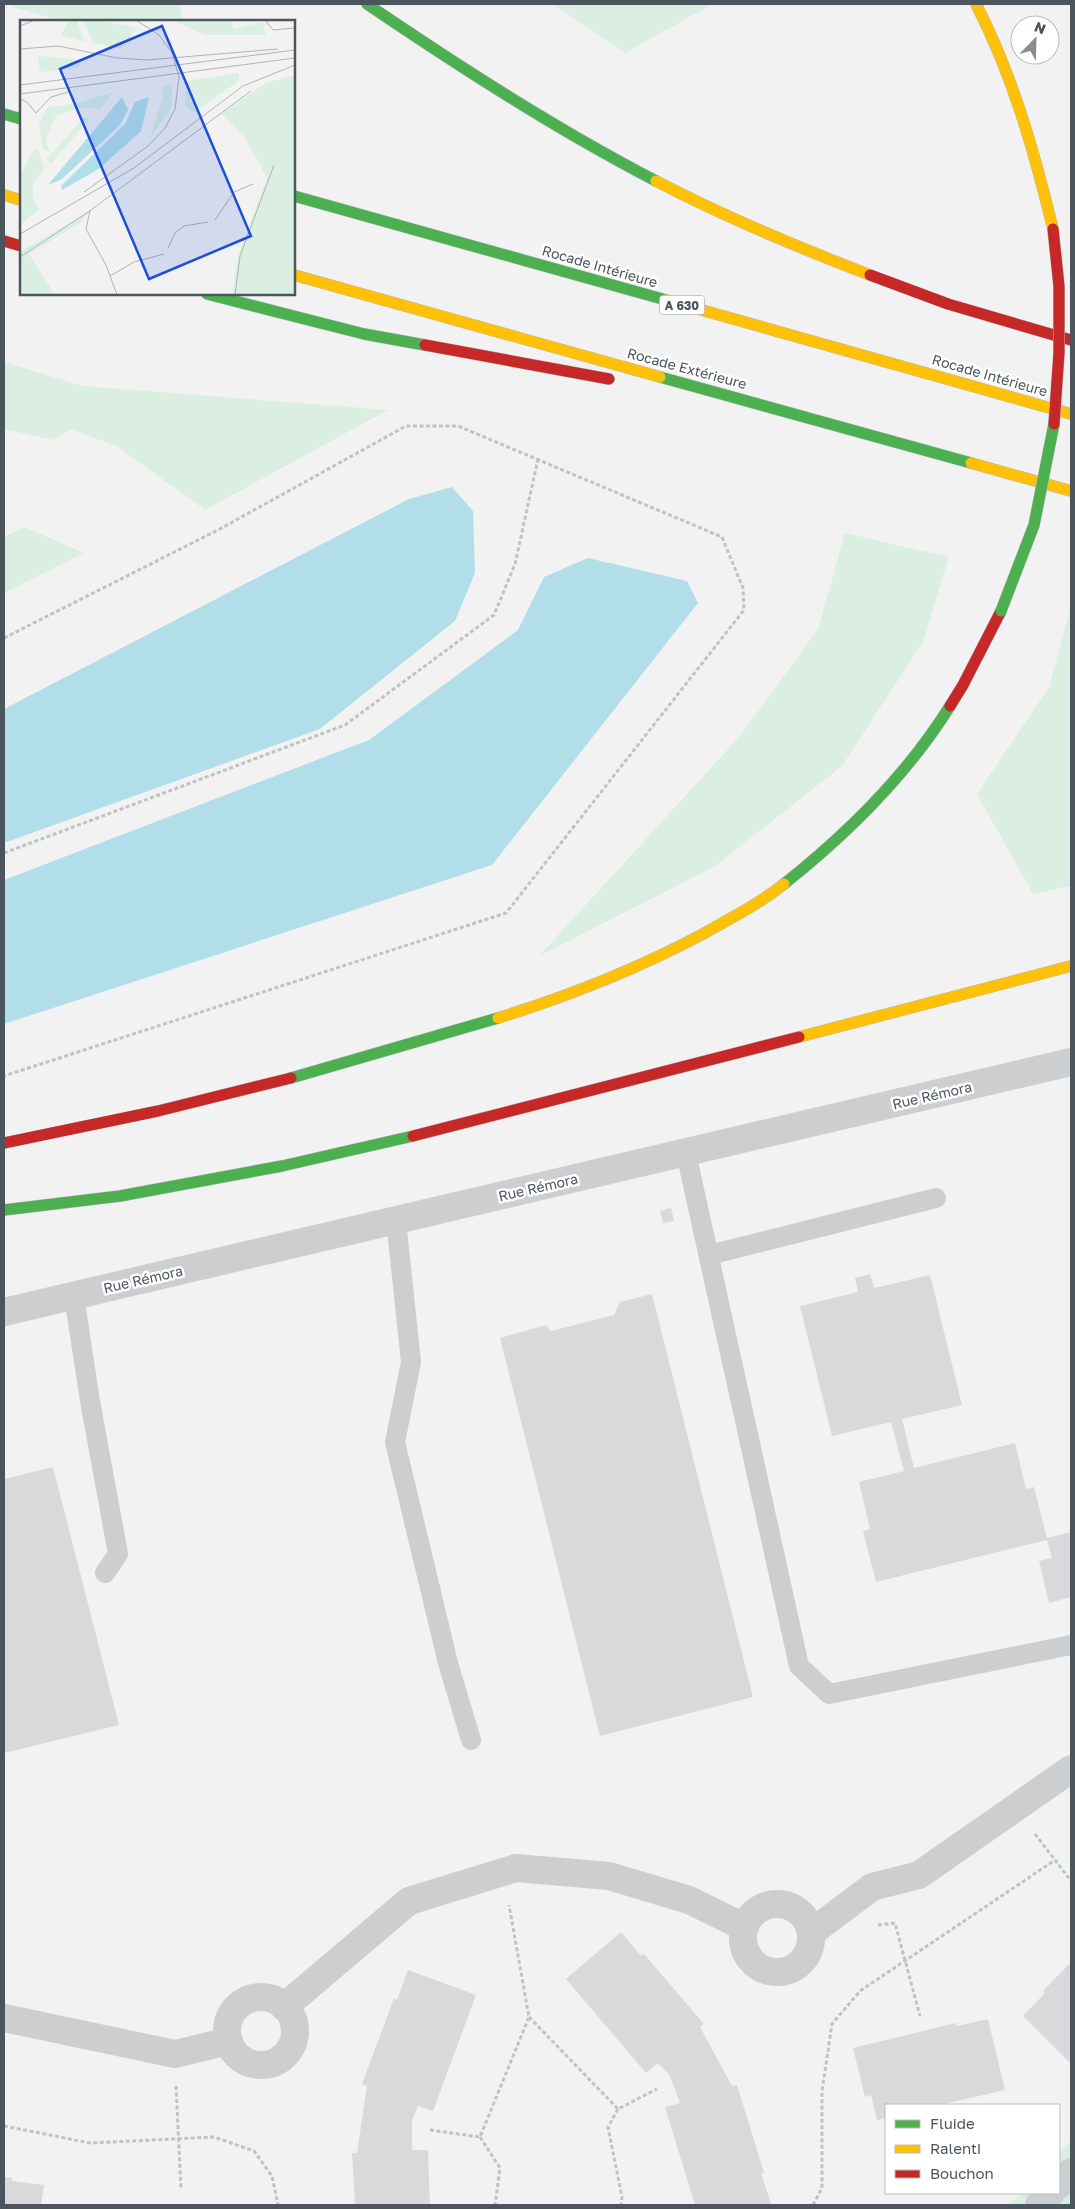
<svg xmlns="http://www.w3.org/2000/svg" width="1075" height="2209" viewBox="0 0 1075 2209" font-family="'Golos Text',sans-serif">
<rect width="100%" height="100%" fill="#f3f2f2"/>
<path fill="#daefe1" d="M 4,4 L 179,4 L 183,21 L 60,21 Z
M 552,4 L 713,4 L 625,53 Z
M 4,362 L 83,386 L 388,410 L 205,510 L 118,447 L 72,429 L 52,440 L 4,429 Z
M 25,527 L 84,553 L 4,593 L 4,537 Z
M 845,533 L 949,557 L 923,642 L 842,766 L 714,867 L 539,956 L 740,736 L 818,629 Z
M 1071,607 L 1071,886 L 1033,894 L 977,794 L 1049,687 Z
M 1071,2141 L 1071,2205 L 1009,2205 L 1021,2193 L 1059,2193 L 1059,2154 Z"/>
<path fill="#b2dee9" d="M 452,487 L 473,511 L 475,573 L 455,621 L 320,729 L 4,843 L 4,709 L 409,499 Z
M 588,558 L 687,581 L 698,603 L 492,865 L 4,1024 L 4,880 L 369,740 L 518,630 L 544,577 Z"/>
<path fill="#d9d9db" d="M 671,1208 L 674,1221 L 663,1223 L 660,1211 Z
M 870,1274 L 874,1288 L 930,1275 L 962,1405 L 902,1419 L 914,1468 L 1015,1443 L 1026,1489 L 1034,1487 L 1047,1538 L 1071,1532 L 1071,1597 L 1049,1603 L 1039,1561 L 1052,1558 L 1047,1540 L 876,1582 L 863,1531 L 870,1529 L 859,1482 L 904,1471 L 891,1422 L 832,1436 L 800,1306 L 858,1292 L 855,1278 Z
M 652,1294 L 753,1697 L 600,1736 L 500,1338 L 546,1325 L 551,1331 L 614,1315 L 620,1302 Z
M 53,1467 L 119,1725 L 4,1753 L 4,1479 Z
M 621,1932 L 641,1956 L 644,1954 L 704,2024 L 700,2027 L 732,2086 L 737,2085 L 764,2173 L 761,2173 L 771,2204 L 695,2205 L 665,2107 L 680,2103 L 669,2074 L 658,2063 L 646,2073 L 566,1979 Z
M 1071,1962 L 1071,2064 L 1023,2016 L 1045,1993 L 1043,1991 Z
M 408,1970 L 476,1995 L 433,2111 L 418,2106 L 412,2120 L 412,2150 L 428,2150 L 430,2205 L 355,2205 L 352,2153 L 357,2153 L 367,2086 L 362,2084 L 394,1998 L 397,2000 Z
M 988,2019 L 1005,2090 L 939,2105 L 886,2105 L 886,2118 L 877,2120 L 871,2095 L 865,2097 L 853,2048 L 956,2023 L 957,2026 Z
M 4,2177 L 12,2178 L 12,2181 L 44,2185 L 41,2205 L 4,2205 Z"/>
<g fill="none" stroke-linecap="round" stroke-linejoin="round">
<defs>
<path id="fast" d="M 367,4 C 460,67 556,129 656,181
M 4,114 L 21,119
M 294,196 L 666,300
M 207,294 L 364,334 L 425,345
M 660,377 L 971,463
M 784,884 C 847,834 907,775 950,706
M 291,1078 L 498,1018
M 4,1210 L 120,1196 L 282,1166 L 413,1136"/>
<path id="slow" d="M 976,4 C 1013,76 1034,151 1053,229
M 656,181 C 725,217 797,247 870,275
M 4,195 L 21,200
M 294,275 L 660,377
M 666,300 L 1071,414
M 971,463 L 1071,491
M 498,1018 C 569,996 637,969 703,934 C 731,918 759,904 784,884
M 799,1037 L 1071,966"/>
<path id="jam" d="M 4,241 L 21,246
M 870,275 L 948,304 L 1071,340
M 425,345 L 609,379
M 950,706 L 963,685 L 1001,611
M 413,1136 L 799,1037
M 4,1143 L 158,1111 L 291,1078"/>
</defs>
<use href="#fast" stroke="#b8bcc0" stroke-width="12"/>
<use href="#slow" stroke="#b8bcc0" stroke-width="12"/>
<use href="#jam" stroke="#b8bcc0" stroke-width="12"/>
<path stroke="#bcc5c2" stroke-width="3" stroke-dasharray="4 2.5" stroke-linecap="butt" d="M 4,638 L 218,530 L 406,426 L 458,426 L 722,537 L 743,588 L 744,610 L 506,913 L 4,1076
M 4,853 L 345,725 L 494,615 L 515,564 L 538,459
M 1035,1834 L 1071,1881
M 878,1925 L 895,1923 L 920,2016
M 529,2017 L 618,2109 L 657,2089
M 176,2086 L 181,2190
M 618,2109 L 608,2127 L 622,2197 L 621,2205
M 4,2126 L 90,2143 L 214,2137 L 254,2151 L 272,2176 L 278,2205
M 430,2130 L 480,2137 L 529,2017 L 509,1905
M 480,2137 L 500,2168 L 495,2205
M 813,2205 L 822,2188 L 822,2091 L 832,2024 L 860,1991 L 1055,1860"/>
<path stroke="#ccced0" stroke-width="20" d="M 686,1153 L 799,1666 L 829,1694 L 1071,1645
M 396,1220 L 411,1362 L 395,1442 L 448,1663 L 471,1740
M 709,1255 L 936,1198
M 74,1296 L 90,1401 L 118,1554 L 105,1573"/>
<path stroke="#ccced0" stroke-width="28" d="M 4,1312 L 1071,1062
M743 1938a34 34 0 1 1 68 0a34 34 0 1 1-68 0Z
M 812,1932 L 872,1887 L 919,1875 L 1071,1769
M227 2031a34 34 0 1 1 68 0a34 34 0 1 1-68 0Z
M 284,2007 L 409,1901 L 516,1868 L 609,1876 L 689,1900 L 744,1927
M 4,2018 L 175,2054 L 229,2041
M 1059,2185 L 1071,2172
M 1039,2205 L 1051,2193"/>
<use href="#fast" stroke="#4caf50" stroke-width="11"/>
<use href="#slow" stroke="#ffc107" stroke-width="11"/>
<use href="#jam" stroke="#c62828" stroke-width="11"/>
<defs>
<path id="fast-bridge" d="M 1001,611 L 1034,525 L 1054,424"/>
<path id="jam-bridge" d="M 1053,229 L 1059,286 L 1059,353 L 1054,424"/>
</defs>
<use href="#fast-bridge" stroke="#b8bcc0" stroke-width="12" stroke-linecap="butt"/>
<use href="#jam-bridge" stroke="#b8bcc0" stroke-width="12" stroke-linecap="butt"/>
<use href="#fast-bridge" stroke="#4caf50" stroke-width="11"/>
<use href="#jam-bridge" stroke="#c62828" stroke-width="11"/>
</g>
<g text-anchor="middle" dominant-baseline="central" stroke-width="5" stroke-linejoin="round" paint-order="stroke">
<rect fill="#fff" stroke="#81888e" stroke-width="1" x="659.5" y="295.5" width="45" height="19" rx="4"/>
<g font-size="12" font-weight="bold" fill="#4b555d">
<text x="682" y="305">A 630</text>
</g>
<g font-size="14" fill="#4b555d" stroke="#fff">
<text transform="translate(600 266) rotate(16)">Rocade Intérieure</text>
<text transform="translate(687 368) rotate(15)">Rocade Extérieure</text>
<text transform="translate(990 375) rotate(16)">Rocade Intérieure</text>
<text transform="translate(932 1095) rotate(-13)">Rue Rémora</text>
<text transform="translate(538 1187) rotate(-13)">Rue Rémora</text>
<text transform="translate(143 1279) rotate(-13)">Rue Rémora</text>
</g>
</g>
<g transform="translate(20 20)">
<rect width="275" height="275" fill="#f3f2f2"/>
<path d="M 63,0 L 77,0 L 117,8 L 101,29 L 73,23 ZM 153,0 L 211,0 L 214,9 L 242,2 L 246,15 L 184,15 ZM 57,1 L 65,22 L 41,15 L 48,2 ZM 18,36 L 55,39 L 61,47 L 20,52 ZM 218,53 L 219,61 L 174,92 L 165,85 L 166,61 ZM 275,55 L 275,275 L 212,275 L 218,236 L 247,158 L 225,118 L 202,94 L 246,63 ZM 152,64 L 151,88 L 130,118 L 143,76 L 142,66 ZM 93,72 L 80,89 L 64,87 L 36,96 L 26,119 L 29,131 L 23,129 L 19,104 L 27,88 L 63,82 ZM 63,98 L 70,98 L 31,144 L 27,139 ZM 18,128 L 24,148 L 13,165 L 13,178 L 19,189 L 0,205 L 0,155 L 12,132 ZM 71,190 L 60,203 L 9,234 L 35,275 L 0,275 L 0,232 Z" fill="#daefe1"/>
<path d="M 102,77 L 108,90 L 100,105 L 42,159 L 28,165 ZM 129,77 L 121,111 L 80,148 L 42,170 L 41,166 L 105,104 L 115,82 Z" fill="#b2dee9"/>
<path fill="none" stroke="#b0b3b6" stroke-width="1" d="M 245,0 L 253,10 L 275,8M 0,6 L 15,0M 0,29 L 38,26 L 97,38 L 127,40 L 258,29M 0,65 L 275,30M 0,74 L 275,38M 0,79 L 7,82 L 16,93 L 31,77 L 48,72M 64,172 L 128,126 L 145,108 L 155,89 L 159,57 L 152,33 L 139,15 L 116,0M 70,191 L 66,209 L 86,245 L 97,275M 195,200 L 214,172 L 233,164M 0,214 L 114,148 L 223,66 L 275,45M 148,228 L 155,213 L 164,206 L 188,202M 0,237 L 71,190 L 231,71M 90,256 L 114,242 L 144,234M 215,275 L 220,236 L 254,145"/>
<path fill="#1d4ed8" fill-opacity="0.15" stroke="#1d4ed8" stroke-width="2.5" d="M 142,6 L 231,216 L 129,259 L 40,49 Z"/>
<rect width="275" height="275" fill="none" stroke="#4b555d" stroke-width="2.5"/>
</g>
<rect width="1075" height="2209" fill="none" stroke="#4b555d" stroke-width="10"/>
<rect x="885" y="2104" width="175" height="90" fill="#ffffff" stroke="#b7bbbe"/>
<rect x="895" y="2120" width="25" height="8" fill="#4caf50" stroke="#b7bbbe"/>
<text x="930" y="2129" font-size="15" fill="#4b555d">Fluide</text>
<rect x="895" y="2145" width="25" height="8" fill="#ffc107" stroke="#b7bbbe"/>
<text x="930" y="2154" font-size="15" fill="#4b555d">Ralenti</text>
<rect x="895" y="2170" width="25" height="8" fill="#c62828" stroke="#b7bbbe"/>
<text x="930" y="2179" font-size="15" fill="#4b555d">Bouchon</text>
<g transform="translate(1035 40) rotate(23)"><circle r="24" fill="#ffffff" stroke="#b7bbbe"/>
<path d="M0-4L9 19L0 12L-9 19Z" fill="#868c91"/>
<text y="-8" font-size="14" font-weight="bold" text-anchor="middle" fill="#4b555d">N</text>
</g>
</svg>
